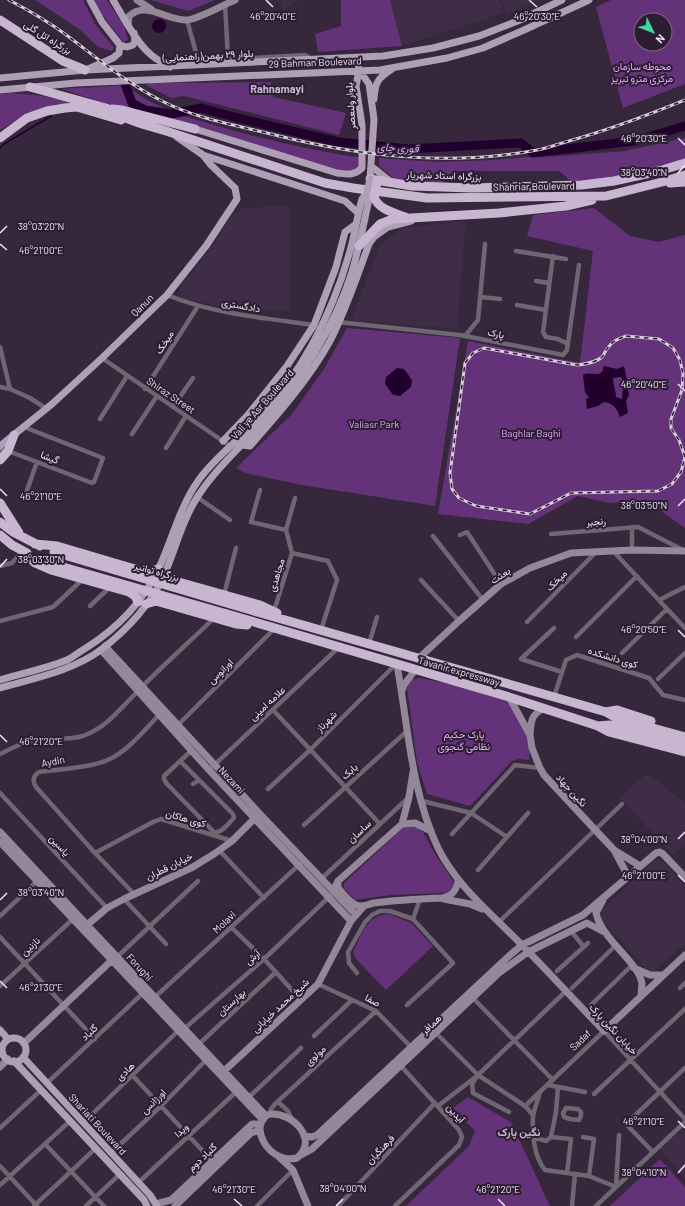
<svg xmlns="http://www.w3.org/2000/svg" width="685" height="1206" viewBox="0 0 685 1206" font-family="Barlow,Vazirmatn,sans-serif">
<rect width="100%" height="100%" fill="#36273c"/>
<path fill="#3f2c47" d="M 281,0 L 299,0 L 284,10 L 279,1 Z
M 390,0 L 500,0 L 504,13 L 402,46 Z
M 502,0 L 541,0 L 506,15 Z
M 289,206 L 289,311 L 231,309 L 181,298 L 179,290 L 212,246 L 228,221 L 238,211 L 243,208 Z
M 466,221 L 457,329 L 351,320 L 379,248 L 388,238 L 396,232 L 406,228 Z
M 645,775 L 652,777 L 685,803 L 685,844 L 673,855 L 619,797 Z
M 654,860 L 663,861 L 685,886 L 685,944 L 654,971 L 648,971 L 601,919 L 602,910 Z
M 682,1129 L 685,1133 L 685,1179 L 660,1149 Z"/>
<path fill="#643278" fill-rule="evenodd" d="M 35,0 L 83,0 L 95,24 L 114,48 L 112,51 L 98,47 L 79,29 Z
M 94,0 L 107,0 L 124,26 L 128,39 L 127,41 L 123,42 L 101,13 Z
M 151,0 L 215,0 L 188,11 Z
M 341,0 L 390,0 L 402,46 L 318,52 L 315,34 L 341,26 Z
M 611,0 L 685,0 L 685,84 L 623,108 L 596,7 ZM 641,20 L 665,20 L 665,44 L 641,44 Z
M 271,82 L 273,97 L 346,113 L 339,135 L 184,96 L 171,98 L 146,85 L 151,83 Z
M 126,85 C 150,106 188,118 218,126 C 265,140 313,150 362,158 L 360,167 L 357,170 L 342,171 L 127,110 L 61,89 Z
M 11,93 L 36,95 L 69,101 L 69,104 L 27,115 L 0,130 L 0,94 Z
M 685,138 L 685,160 L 616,178 L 572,182 L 559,171 L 453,171 L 441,184 L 397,181 L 379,166 L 379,158 L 437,162 L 493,160 L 526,157 L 560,156 L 625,151 Z
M 594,208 L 630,236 L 659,242 L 685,235 L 685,528 L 654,506 L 632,501 L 610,503 L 578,496 L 528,524 L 438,514 L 468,341 L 580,363 L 593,251 L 527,236 L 533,215 Z
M 347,328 L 460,338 L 435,506 L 302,485 L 245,473 L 236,468 L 292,414 L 324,369 Z
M 420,678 L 456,685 L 508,702 L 526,729 L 530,756 L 529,760 L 519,759 L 512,761 L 470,806 L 427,794 L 417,762 L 407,688 L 411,680 Z
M 412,825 L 419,828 L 423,832 L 435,854 L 453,881 L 454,887 L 451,891 L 445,893 L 390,895 L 355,900 L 344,888 L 344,883 L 405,826 Z
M 389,914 L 411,923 L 433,946 L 386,990 L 356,959 L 353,952 C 363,933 365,916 389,914 Z
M 468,1097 L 511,1122 L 550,1206 L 406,1206 L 469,1146 L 475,1131 L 453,1108 Z
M 660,1159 L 685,1187 L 685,1206 L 610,1206 Z"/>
<path fill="#21002e" d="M152 26a7 7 0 1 1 14 0a7 7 0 1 1-14 0Z
M 604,366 L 617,369 L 624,366 L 627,380 L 623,381 L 621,377 L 613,378 C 613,385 616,390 616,397 L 622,399 L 623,384 L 627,384 L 629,395 L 626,401 L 628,413 L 620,417 C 616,407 614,404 604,402 L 598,406 L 587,409 L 586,399 L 589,398 L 585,392 L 583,375 C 590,371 595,377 602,372 Z
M 397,368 L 404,369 L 412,380 L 411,387 L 400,396 L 393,395 L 385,384 L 386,377 Z"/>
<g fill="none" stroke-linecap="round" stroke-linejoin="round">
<path stroke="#21002e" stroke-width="1.5" d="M 0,148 L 4,144 L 51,116"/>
<path stroke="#21002e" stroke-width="9" d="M 125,84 L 132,103 L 145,110 L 171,114 L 201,108 L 234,117 L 338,142 L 409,149 L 521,143 L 533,153 L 634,141 L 685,126"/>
<path stroke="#6e6772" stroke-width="4.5" d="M 225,4 L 228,59
M 187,20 L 198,60
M 173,65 L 181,59 L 222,60 L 305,55 L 310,58
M 516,251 L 566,259
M 553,256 L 543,332 L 546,337 L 558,339 L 568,344
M 536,281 L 549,283
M 167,295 C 214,314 264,318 314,325
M 480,297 L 500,299
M 517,305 L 546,310
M 338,322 L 460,335 L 563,355 L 567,350 L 579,265
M 465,336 L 478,320 L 485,244
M 102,358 L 230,446
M 0,387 L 10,389 L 0,347
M 10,389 L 30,398 L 47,409
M 145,389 L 198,306
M 173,407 L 193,378
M 100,419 L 127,376
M 132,434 L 157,396
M 166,448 L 186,416
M 0,450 L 8,451 L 92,483 L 94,482 L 103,458 L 24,427
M 260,490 L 251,522 L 286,530
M 197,497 L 230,520
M 24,499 L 37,462
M 551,534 L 638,527 L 683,550
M 460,535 L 467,532 L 501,584
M 433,536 L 483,600
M 632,550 L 632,527
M 613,551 L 685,628
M 292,553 L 328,561 L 337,580 L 321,630
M 0,566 L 12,563 L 23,551
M 421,580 L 459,621
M 224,595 L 236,548
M 659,600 L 685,587
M 90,606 L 110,587
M 274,611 L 292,553 L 286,530 L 295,498
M 0,621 L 53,607 L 83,579
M 527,622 L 597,551
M 554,628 L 521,659 L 562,672
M 576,637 L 637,576
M 369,644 L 377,617
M 622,653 L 667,609
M 658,679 L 685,653
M 554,697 L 566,660 L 577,655 L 649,678 L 663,695 L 685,700
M 273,710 L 380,824
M 178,725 L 274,629
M 0,754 C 14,747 27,740 43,739 C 56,738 70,740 83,736 C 107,727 119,710 137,692 C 160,668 186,645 210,622
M 180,761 L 233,814 L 234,817 L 233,819 C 228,824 221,834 214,832 L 167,784 L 164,779 L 164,776 L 191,751
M 209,770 L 338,648
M 193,784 L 199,780
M 268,789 L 310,750 L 395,665
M 0,793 L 107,908
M 422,801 L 471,813 L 507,837
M 304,825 L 407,731
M 452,834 L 515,765 L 540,768
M 219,850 L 264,898
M 95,853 L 153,822 L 161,819 L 232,841
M 478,870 L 528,813
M 321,879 L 408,798
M 134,894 L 95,853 L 36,787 C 32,781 33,776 39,772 C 60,769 91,768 110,759 C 130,749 145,729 161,713
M 124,899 L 166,944
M 0,916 L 37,881
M 499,922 L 622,804
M 231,927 L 264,959 L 301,1000
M 570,930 L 584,947
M 0,937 L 95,1039
M 117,957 L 198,881
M 557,971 L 588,943
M 357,973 L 349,963 L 348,952 L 365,922 L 372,915 L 380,911 L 390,911 L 413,919 L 420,899
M 318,984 L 376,1011 L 411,1047
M 0,986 L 73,919
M 572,988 L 615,946
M 680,988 L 685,983
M 155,997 L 300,864
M 473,998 L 553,1080
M 407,1005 L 453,963 L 413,919
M 591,1005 L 632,965
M 185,1028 L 264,959 L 330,896
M 436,1033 L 478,1075 L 525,1106 L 533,1115
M 314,1036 L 352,1000
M 199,1044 L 276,972
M 133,1076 L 213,1162
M 476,1078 L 472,1084 L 473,1093 L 509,1112
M 47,1083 L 143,993
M 548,1085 L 585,1092
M 540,1092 C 538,1100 534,1109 533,1117 C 532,1134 534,1157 545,1170 L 589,1176 L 616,1187 L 685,1122
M 594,1094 L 685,1009
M 249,1097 L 301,1048
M 278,1102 L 288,1111 L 292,1120
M 438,1106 L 478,1075 L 565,992
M 525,1106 L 604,1031 L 685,1119
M 566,1108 L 578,1109 L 581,1112 L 581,1116 L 579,1120 L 570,1119 L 564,1117 L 563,1113 Z
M 270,1114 L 271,1109 L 275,1104 L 376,1011
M 83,1123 L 178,1031
M 0,1128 L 41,1090
M 533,1137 L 546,1141 L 551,1137 L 571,1139 L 567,1173
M 551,1137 L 556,1112 L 558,1087
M 583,1137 L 594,1139 L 589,1176
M 45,1144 L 104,1206
M 653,1152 L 626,1124 L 685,1068
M 111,1153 L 161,1106 L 206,1060
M 0,1166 L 37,1206
M 139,1182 L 236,1092
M 0,1185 L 70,1121
M 34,1206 L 96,1148
M 86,1206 L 120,1174
M 257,1206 L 293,1170
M 338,1206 L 435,1103
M 395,1206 L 459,1145 L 462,1137 L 459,1130 L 401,1066
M 572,1206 L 575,1174
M 596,1206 L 616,1187 L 619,1135"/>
<path stroke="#938799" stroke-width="7" d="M 137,0 L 151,9
M 128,25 L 129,16 C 147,0 166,21 187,20 C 199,19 223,5 235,0
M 105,646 L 260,814 L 356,915
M 101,650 L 209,770 L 351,921
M 419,658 L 459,621 L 501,584 L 530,568 L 571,553 L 632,550 L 685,551
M 397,665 C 408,726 411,791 438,848 C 456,884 486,909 514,937 C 545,968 574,1000 604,1031 L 685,955
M 402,691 L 404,685 L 415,670
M 509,697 L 530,735 L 532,748 L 540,768 L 544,775 L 614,850 L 640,866
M 530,735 C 531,721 531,715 544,708
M 402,824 L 409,797 L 413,772
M 0,832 L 266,1116
M 0,842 L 263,1120
M 614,850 L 628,876
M 338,881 L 338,888 C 343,893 349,902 356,905 C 363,908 368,904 374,903 C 397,900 419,899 442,898 C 453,896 457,890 458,880
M 336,885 L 338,881 L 402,824 L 415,823 L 431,831
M 444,899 L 470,904 L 482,909
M 603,900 L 596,913 C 602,940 637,960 642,983 C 642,987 641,992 641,996
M 87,925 L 107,908 L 124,899 L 193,867 L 214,854 L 232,841 L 257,816
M 634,968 L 650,975 L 663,975
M 24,1043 L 112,960
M 0,1067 L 8,1059
M 224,1071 L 318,984 L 351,921 L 364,906
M 270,1114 C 293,1112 319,1140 297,1158 C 267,1165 247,1122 270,1114 Z
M 304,1136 L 312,1137 L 317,1135 L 510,955 L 522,945 L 583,915 L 656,853 L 660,852 L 663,854 L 685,877
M 301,1155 L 312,1149 L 499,973 L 528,952 L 587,923 L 606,933
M 279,1157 L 293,1170 L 308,1206
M 156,1204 L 171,1200 L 252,1124 L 261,1124
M 175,1206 L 251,1133 L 260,1130"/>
<path stroke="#af9fb6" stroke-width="7" d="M 113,0 C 122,15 136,42 149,53 C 155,59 163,63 170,67
M 120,45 L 127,47 L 133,45 L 135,41 L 134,33
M 88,69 L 113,58 L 119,53 L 120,45 L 102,22 L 90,0
M 359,70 L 369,84 L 374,119 L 370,179
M 0,78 L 85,70 L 383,56 L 433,48 L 479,36 L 520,20 L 562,0
M 0,90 L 76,83 L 380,70 L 447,58 L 483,48 L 524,30 L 589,0
M 374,99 C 375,82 378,78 392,69
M 195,129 L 337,173 C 347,174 354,176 362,168 L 362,125 L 356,86 L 359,70 L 357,59
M 177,137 L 203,155 L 345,201 L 358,213
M 371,166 L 391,182
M 223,441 L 247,416 L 287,366 L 314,325 L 336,267 L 345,232 L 356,224
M 241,445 L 250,446 C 279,413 309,379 330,341 C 346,310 357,276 369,244 L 374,237 L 388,227 L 411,221
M 0,446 L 52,404 L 102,358 L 167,295 L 206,246 L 237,199 L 235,188 L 211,165 L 203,155
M 0,680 C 22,673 45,669 67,660 C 73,657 79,652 86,648 C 116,629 142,603 158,570 C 172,541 179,508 198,481 C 215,457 239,440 258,420 C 303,371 332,315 350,251 C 355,234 357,216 362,199 L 367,192
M 0,688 C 34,678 73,671 102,649 C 127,630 153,602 165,573 C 176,547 183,519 198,496 C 217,467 242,446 264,421 C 304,373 333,331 352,272 C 359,248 364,223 369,199 L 367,192
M 0,1030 L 8,1039
M2 1050a12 12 0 1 1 24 0a12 12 0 1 1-24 0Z
M 23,1057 L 150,1195 L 157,1206
M 14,1061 L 144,1200 L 147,1206"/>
<path stroke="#c8b6d1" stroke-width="9" d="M 0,20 L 63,61 L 85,70
M 30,87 L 106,108 L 120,116 L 142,124 L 166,131 L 325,183 L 353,188 L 427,198 L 606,196 L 662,182 L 685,175
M 112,109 L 122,110 L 195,129
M 0,138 L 27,118 L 47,111 L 65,108 L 77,107 L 121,120
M 370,179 L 412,186 L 471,188 L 582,185 L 614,181 L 659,171 L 685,163
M 670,183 L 685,182
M 374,197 C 379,210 393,212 405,217
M 359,246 L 380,224 L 393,219 L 499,213 L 566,206 L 592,200
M 0,460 L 8,451 L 14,435
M 0,503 L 19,533
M 0,522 L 13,532 L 40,546
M 0,535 L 12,545 L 27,553
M 35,544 L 57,546 L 145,572 L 151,572 L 158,569
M 23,551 L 35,563 L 51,570 L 129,592 L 135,596 L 138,602
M 165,573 L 169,578 L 175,581 L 260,605 L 277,613
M 146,604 L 156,601 L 236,624 L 247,625
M 254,611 L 554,697 L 606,712 L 616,718 L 685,737
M 227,614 L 509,697 L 598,726 L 610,725 L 685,745
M 606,712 L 617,710 L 651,721
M 598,726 L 609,732 L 685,752"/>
<defs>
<path id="rail" d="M 9,0 C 28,10 47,21 65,34 C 96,57 125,82 160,100 C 194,118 234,125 271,134 C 358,156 448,167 537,150 C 548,148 558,144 569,141 C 609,130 646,116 685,100
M 626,336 L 659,339 L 673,348 L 680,360 L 683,374 L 682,390 L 671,419 L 671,428 L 679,440 L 685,457 L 681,472 L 672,484 L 658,491 L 571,493 L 530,514 L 476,506 L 459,498 L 452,489 L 450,473 L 465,363 L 473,353 L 484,348 L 577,365 C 585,364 595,363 602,357 C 604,355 605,351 607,349 C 612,341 618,339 626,336 Z"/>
</defs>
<use href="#rail" stroke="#d6cbda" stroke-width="3"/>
<use href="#rail" stroke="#2c1d32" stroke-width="1.5" stroke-dasharray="4.5" stroke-linecap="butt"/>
<path stroke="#af9fb6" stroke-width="7" d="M 367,192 L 370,179"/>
<path stroke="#c8b6d1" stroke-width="9" d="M 374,197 L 377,181
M 54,552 L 254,611
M 49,563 L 227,614"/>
</g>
<path fill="none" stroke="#ede3f1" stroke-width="1.5" d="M 266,0 L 273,7M 529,0 L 537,7M 678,138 L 685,145M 678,173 L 685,165M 0,233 L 7,226M 0,244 L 7,250M 678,384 L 685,391M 0,489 L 7,496M 678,506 L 685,499M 0,567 L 7,559M 678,630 L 685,637M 0,735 L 7,742M 678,839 L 685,832M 678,875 L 685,882M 0,900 L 7,893M 0,981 L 7,988M 678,1121 L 685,1128M 678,1173 L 685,1165M 234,1199 L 242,1206M 498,1199 L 505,1206M 336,1206 L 343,1199"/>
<g text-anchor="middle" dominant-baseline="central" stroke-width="4" stroke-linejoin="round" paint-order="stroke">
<g font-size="10" fill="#ede3f1" stroke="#2c1d32">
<text transform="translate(48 37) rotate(32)">بزرگراه ائل گلی</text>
<text transform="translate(208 55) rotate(-3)">بلوار ٢٩ بهمن(راهنمایی)</text>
<text transform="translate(315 62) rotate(-2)">29 Bahman Boulevard</text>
<text transform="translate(350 106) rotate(-94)">بلوار ولىعصر</text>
<text transform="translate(444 175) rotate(2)">بزرگراه استاد شهریار</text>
<text transform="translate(534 186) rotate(-1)">Shahriar Boulevard</text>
<text transform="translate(142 305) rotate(-45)">Qanun</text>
<text transform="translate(241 305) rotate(10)">دادگستری</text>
<text transform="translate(496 333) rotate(11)">پارک</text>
<text transform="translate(164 342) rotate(-57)">میخک</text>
<text transform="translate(171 395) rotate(34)">Shiraz Street</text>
<text transform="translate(262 404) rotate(-49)">Vali ye Asr Boulevard</text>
<text transform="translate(50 457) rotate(21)">گیشا</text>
<text transform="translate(596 521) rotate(-5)">رنجبر</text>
<text transform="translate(157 571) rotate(16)">بزرگراه توانیر</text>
<text transform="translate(276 575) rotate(-73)">مجاهدی</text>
<text transform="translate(500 575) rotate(-34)">بعثت</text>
<text transform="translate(556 580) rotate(-45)">میخک</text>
<text transform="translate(613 657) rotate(17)">کوی دانشکده</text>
<text transform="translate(220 671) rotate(-45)">اورانوس</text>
<text transform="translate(459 671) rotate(16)">Tavanir expressway</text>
<text transform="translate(267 703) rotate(-43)">علامه امینی</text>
<text transform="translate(326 721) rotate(-45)">شهرناز</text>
<text transform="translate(53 761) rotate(-10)">Aydin</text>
<text transform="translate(349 771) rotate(-42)">بابک</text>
<text transform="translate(232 780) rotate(47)">Nezami</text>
<text transform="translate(572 790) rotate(48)">نگین جهاد</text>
<text transform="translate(186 818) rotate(16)">کوی هاکان</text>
<text transform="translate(359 831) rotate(-43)">ساسان</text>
<text transform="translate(60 845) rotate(47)">یاسین</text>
<text transform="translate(169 866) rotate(-26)">خیابان قطران</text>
<text transform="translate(224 922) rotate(-43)">Molavi</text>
<text transform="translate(30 946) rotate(-43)">نازنین</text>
<text transform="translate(252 957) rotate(-42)">آرش</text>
<text transform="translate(140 967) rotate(47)">Forughi</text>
<text transform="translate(373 1000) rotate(28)">صفا</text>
<text transform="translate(231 1002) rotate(-43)">بهارستان</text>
<text transform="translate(280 1005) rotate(-43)">شیخ محمد خیابانی</text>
<text transform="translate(431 1024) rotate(-43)">همافر</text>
<text transform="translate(614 1029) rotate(47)">خیابان نگین پارک</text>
<text transform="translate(89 1032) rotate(-43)">گلباد</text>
<text transform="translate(580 1040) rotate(-44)">Sadaf</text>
<text transform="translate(315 1055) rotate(-43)">مولوی</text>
<text transform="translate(125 1071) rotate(-44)">هادی</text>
<text transform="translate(153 1101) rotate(-45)">اورژانس</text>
<text transform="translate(456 1113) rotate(49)">آیدین</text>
<text transform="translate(98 1124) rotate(47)">Shariati Boulevard</text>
<text transform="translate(181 1130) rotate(-43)">ویدا</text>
<text transform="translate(380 1149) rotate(-47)">فرهنگیان</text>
<text transform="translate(202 1157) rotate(-43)">گلباد دوم</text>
</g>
<g font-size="10" fill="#e1aaf9" stroke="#2c1d32">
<text x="642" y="66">محوطه سازمان<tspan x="642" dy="12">مرکزی مترو تبریز</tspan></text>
<text x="374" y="424">Valiasr Park</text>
<text x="531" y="433">Baghlar Baghi</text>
<text x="464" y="734">پارک حکیم<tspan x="464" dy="12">نظامی گنجوی</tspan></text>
</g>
<g font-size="11" font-weight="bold" fill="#c9b7d2" stroke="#2c1d32">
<text x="277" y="88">Rahnamayi</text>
<text x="519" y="1131">نگین پارک</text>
</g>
<g font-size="11" font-style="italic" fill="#dea8f6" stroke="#2c1d32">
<text transform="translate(398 147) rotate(3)">قوری چای</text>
</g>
</g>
<g font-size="10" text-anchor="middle" fill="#ede3f1" stroke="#2c1d32" stroke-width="4" stroke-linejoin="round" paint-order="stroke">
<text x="273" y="20">46°20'40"E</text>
<text x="537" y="20">46°20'30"E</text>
<text x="644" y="142">46°20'30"E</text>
<text x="644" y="176">38°03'40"N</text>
<text x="41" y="230">38°03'20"N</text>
<text x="41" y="254">46°21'00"E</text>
<text x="644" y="388">46°20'40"E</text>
<text x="41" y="500">46°21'10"E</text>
<text x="644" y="509">38°03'50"N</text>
<text x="41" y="563">38°03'30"N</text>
<text x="644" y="633">46°20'50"E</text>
<text x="41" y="745">46°21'20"E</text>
<text x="644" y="843">38°04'00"N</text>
<text x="644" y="879">46°21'00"E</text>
<text x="41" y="896">38°03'40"N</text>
<text x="41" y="991">46°21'30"E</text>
<text x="644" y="1125">46°21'10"E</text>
<text x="644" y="1176">38°04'10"N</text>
<text x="343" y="1192">38°04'00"N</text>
<text x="234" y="1193">46°21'30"E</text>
<text x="498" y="1193">46°21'20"E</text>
</g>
<g transform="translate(653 32) rotate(133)"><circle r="19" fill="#2c1d32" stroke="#796c7e"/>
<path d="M0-3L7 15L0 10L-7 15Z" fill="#42d4a0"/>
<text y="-6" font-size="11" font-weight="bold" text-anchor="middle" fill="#ede3f1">N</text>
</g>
</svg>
